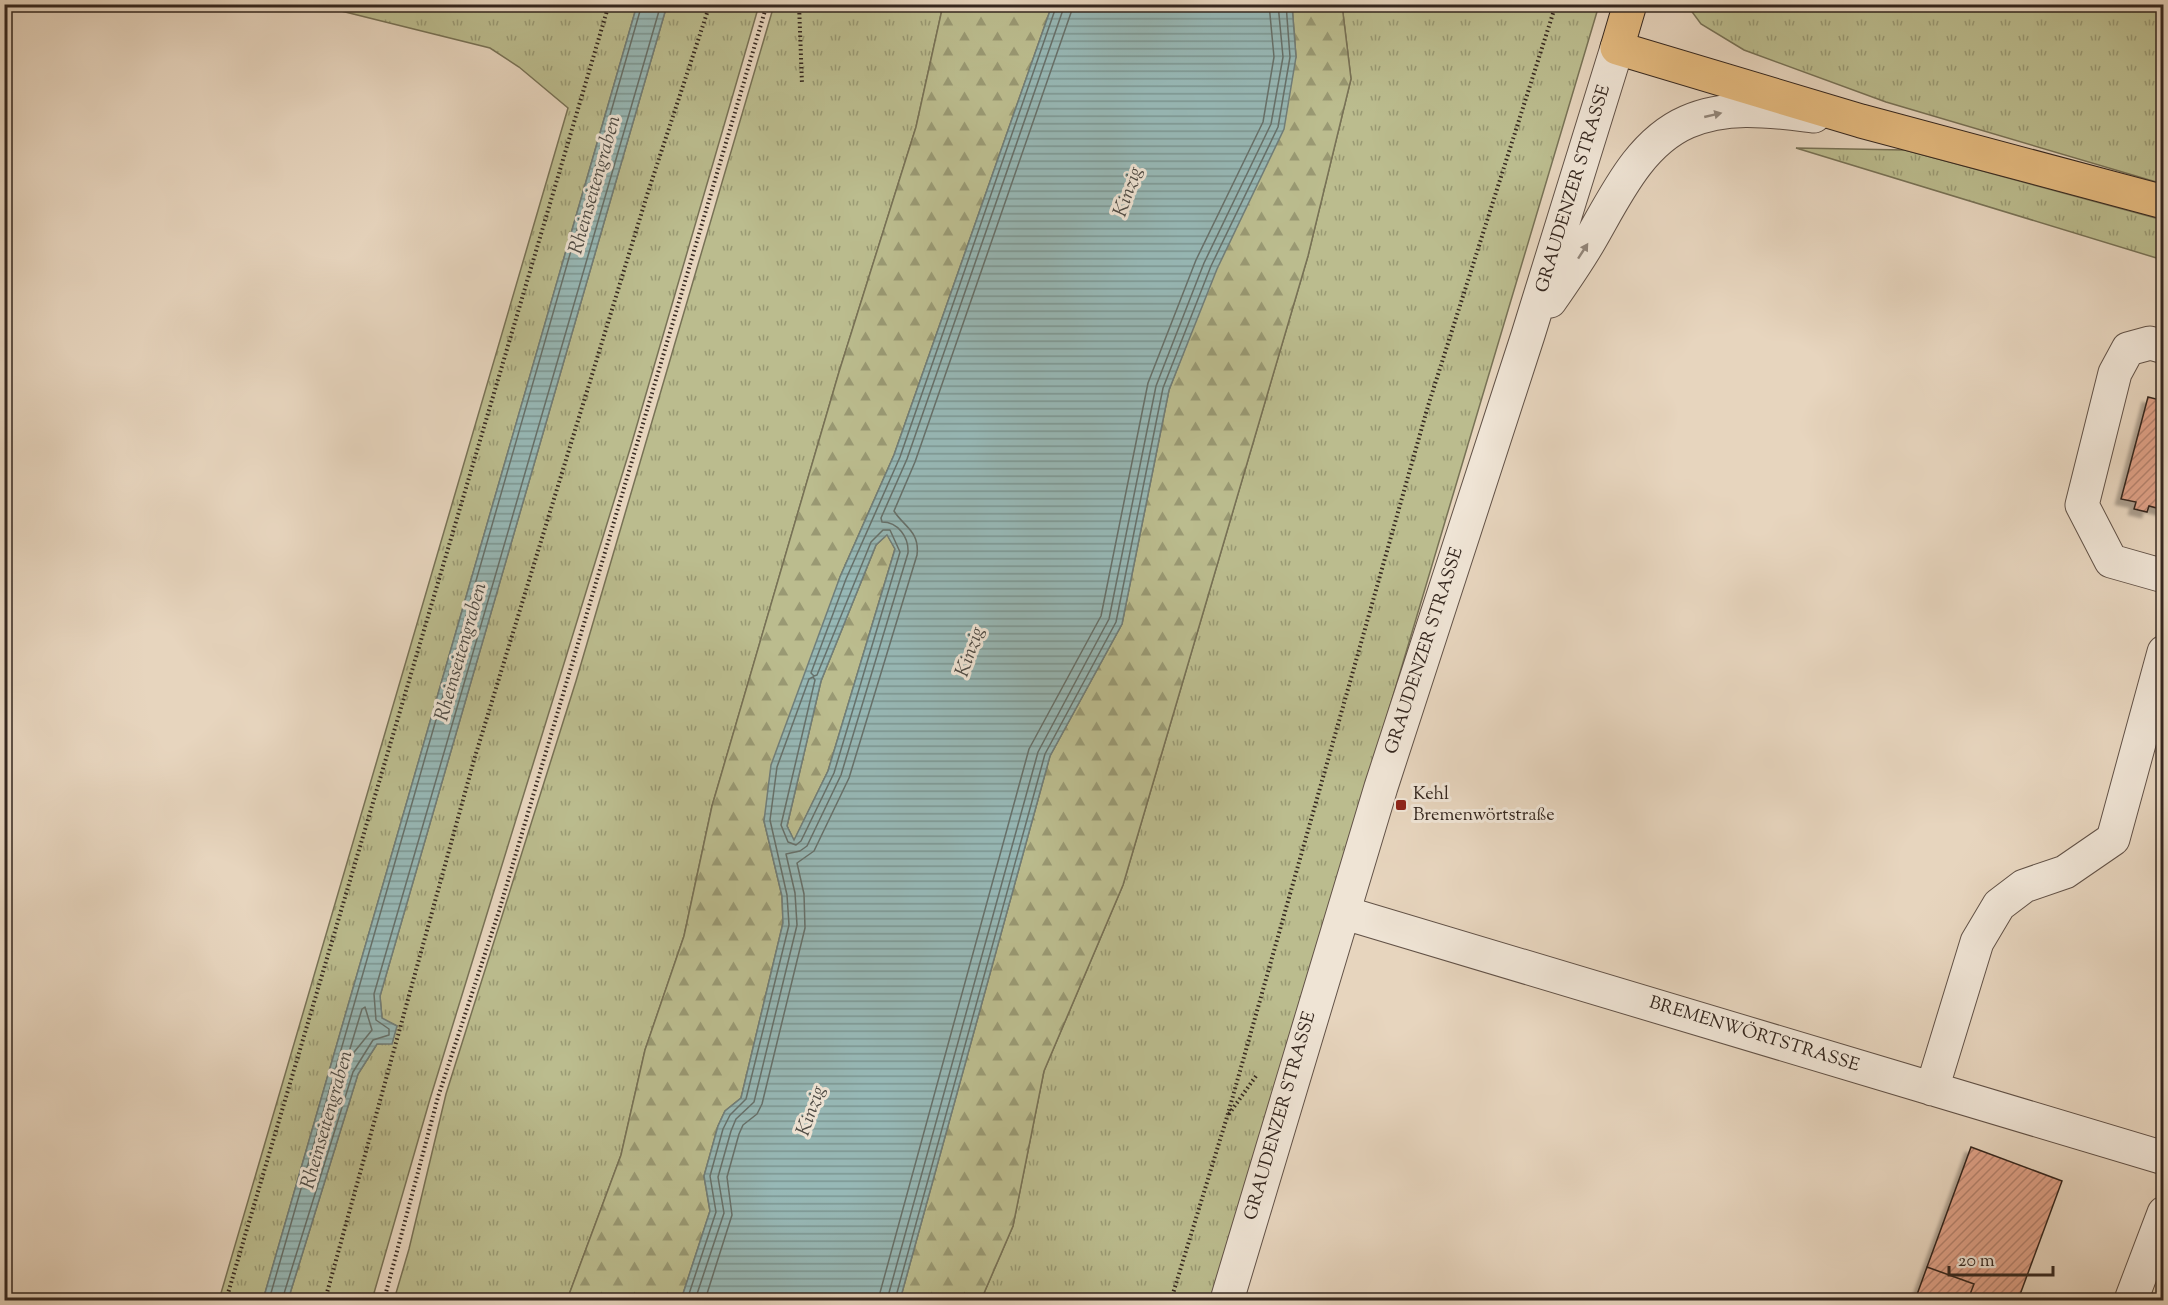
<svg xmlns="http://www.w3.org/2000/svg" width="2168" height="1305" viewBox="0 0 2168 1305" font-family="'Sorts Mill Goudy',serif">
<defs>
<pattern id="grass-tufts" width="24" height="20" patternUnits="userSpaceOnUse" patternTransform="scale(1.5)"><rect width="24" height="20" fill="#bbbc8e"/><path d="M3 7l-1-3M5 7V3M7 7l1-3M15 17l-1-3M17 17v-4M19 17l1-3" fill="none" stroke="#999973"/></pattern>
<pattern id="forest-firs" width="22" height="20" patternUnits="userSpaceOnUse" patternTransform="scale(1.5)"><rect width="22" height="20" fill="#bbbc8e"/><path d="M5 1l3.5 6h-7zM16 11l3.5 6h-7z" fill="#999973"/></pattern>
<pattern id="water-rules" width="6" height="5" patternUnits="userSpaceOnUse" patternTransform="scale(1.5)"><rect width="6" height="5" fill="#97b8b6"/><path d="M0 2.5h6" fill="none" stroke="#7c9693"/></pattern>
<pattern id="building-hatch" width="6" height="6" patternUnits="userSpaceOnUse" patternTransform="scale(1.5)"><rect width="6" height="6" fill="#dfa187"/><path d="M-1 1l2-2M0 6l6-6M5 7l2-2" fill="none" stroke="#b6836e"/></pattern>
<filter id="shadow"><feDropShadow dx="-5.5" dy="5.5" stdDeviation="1.5" flood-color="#0004"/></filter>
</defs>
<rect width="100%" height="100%" fill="#e7d5be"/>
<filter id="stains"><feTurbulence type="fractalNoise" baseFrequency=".00333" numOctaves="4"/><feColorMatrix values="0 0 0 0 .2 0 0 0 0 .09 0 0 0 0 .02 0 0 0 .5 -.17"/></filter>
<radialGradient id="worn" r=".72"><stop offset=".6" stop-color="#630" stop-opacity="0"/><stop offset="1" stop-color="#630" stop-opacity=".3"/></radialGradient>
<path fill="url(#grass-tufts)" stroke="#787256" stroke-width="1.5" d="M 317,5 L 637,5 L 263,1300 L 219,1300 L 568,108 L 519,67 L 490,48 Z
M 667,5 L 759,5 L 630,449 L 430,1099 L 372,1300 L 288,1300 L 358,1074 L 377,1044 L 392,1043 L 397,1026 L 382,1019 L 380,996 Z
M 774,5 L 943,5 L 916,127 L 839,372 L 712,806 L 684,936 L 645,1050 L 621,1155 L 567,1300 L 394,1300 L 409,1249 L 446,1094 L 576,681 Z
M 1342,5 L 1599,5 L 1213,1300 L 981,1300 L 1013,1226 L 1044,1071 L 1123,885 L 1308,256 L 1351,79 Z
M 1687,5 L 2163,5 L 2163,184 L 1886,102 L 1744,50 L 1701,24 Z
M 1796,148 L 1905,150 L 2163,220 L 2163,260 Z"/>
<path fill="url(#forest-firs)" stroke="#787256" stroke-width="1.5" d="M 943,5 L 1052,5 L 894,455 L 840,577 L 764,821 L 782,896 L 783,923 L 741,1098 L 725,1111 L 718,1126 L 704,1176 L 710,1211 L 681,1300 L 567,1300 L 621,1155 L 645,1050 L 684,936 L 712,806 L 839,372 L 916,127 Z
M 1292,5 L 1342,5 L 1351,79 L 1308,256 L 1123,885 L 1044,1071 L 1013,1226 L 981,1300 L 900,1300 L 1050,756 L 1122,624 L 1169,390 L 1296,57 Z
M 887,534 L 895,549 L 828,771 L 794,841 L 787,826 L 821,681 L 876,545 Z"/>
<path fill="url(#water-rules)" stroke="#707e7a" stroke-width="1.5" fill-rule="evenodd" d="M 637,5 L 667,5 L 380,996 L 382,1018 L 397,1026 L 392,1044 L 377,1044 L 358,1074 L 288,1300 L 263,1300 Z
M 1052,5 L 1292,5 L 1296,57 L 1284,129 L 1217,269 L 1169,390 L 1122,624 L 1050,756 L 900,1300 L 681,1300 L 710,1211 L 704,1176 L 718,1126 L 725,1111 L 741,1098 L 783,923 L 782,896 L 764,821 L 771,765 L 840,577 L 894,455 ZM 887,535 L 895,549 L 828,771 L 794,840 L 787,826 L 821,681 L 876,545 Z"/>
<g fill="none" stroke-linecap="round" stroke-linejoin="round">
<path stroke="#66706a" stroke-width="1.5" d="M 365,1007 L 372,1030 L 351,1056 L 349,1052 L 362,1009 Z
M 269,1300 L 642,4
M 282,1300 L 353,1072 L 373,1040 L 389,1035 L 389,1029 L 376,1020 L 374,994 L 661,4
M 687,1300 L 716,1212 L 710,1176 L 723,1129 L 730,1115 L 746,1099 L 789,925 L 787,895 L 770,820 L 777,767 L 809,679 L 813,677 L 815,680 L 781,825 L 788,842 L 796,845 L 801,841 L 834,773 L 900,552 L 890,530 L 883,530 L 871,542 L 817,675 L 814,676 L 811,673 L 846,579 L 900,457 L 1057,4
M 695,1300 L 724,1213 L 718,1177 L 731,1131 L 736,1119 L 754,1102 L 797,925 L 795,893 L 786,854 L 800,851 L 807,846 L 841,775 L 908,553 C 909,537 898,522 882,522 L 881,518 L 907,459 L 1065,4
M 705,1300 L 732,1215 L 727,1177 L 739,1134 L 743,1125 L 757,1114 L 762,1104 L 805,928 L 804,894 L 797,863 L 814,851 L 849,778 L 917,555 C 920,531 903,526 894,511 L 915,462 L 1074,4
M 878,1300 L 1029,749 L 1101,616 L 1148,383 L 1196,260 L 1263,122 L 1274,57 L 1269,4
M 887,1300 L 1038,752 L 1109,619 L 1156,386 L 1204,263 L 1271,124 L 1283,57 L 1278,4
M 895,1300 L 1045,754 L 1116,622 L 1163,388 L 1211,266 L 1278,127 L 1290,57 L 1286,4"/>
</g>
<path fill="url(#building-hatch)" stroke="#35271f" stroke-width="1.5" filter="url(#shadow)" d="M 2148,397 L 2164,401 L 2164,510 L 2149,506 L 2147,512 L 2134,509 L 2136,502 L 2121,499 Z
M 1971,1147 L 2062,1181 L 2018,1300 L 1979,1300 L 1969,1297 L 1974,1284 L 1927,1267 Z
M 1927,1267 L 1974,1284 L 1969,1297 L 1979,1300 L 1915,1300 Z"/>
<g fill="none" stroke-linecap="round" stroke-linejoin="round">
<defs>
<path id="minor" d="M 1550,301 C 1564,281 1578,261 1590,240 C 1615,197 1639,143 1687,122 C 1727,104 1772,111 1814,116
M 2164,347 L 2150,343 L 2128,349 L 2115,373 L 2082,505 L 2111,561 L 2164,576
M 1345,913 L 2164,1158
M 1932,1089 L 1977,942 L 1999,905 L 2024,886 L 2065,872 L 2113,839 L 2164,652
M 1227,1300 L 1381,787 L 1528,335 L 1617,48
M 2131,1300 L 2164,1213"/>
<path id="major" d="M 1630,4 L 1617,48 L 1861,121 L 2164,202"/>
</defs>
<use href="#minor" stroke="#625247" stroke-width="35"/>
<use href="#major" stroke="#35271f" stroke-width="35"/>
<path stroke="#35271f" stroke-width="4" stroke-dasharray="1.5 3" stroke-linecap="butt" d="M 799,4 L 802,84
M 1229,1114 L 1256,1076
M 226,1300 L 609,4
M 325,1300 L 474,760 L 648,192 L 710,4
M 384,1300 L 438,1097 L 499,911 L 767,4
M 1171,1300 L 1227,1117 L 1428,406 L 1556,4"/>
<use href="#minor" stroke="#efe4d5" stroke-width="33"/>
<use href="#major" stroke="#e4ba7f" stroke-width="33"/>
</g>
<defs><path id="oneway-solid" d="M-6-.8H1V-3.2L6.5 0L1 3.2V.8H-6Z" transform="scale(1.5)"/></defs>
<g fill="#92867a">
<use href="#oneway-solid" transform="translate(1713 115) rotate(-13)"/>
<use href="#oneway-solid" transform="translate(1583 251) rotate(-57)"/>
</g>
<rect fill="#8f2418" stroke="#efe4d5" stroke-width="2" x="1395" y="799" width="12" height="12" rx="3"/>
<g text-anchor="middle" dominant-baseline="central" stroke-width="6" stroke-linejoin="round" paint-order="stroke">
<g font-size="18" fill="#35271f" stroke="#efe4d5">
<text transform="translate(1574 189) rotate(-73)">GRAUDENZER STRASSE</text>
<text transform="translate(1425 651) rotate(-72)">GRAUDENZER STRASSE</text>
<text transform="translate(1754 1035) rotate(17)">BREMENWÖRTSTRASSE</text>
<text transform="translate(1281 1116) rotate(-74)">GRAUDENZER STRASSE</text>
</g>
<g font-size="18" fill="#35271f" stroke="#efe4d5" text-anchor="start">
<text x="1413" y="795">Kehl<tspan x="1413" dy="21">Bremenwörtstraße</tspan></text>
</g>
<g font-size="20" font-style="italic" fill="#4e4b45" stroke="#efe4d5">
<text transform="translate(596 185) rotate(-74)">Rheinseitengraben</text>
<text transform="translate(1129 192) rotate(-71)">Kinzig</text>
<text transform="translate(462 652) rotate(-74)">Rheinseitengraben</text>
<text transform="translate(971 652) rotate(-71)">Kinzig</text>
<text transform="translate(812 1111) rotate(-71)">Kinzig</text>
<text transform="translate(328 1120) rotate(-74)">Rheinseitengraben</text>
</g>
</g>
<rect width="2168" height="1305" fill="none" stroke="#e7d5be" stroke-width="24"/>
<rect x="6" y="6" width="2156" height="1293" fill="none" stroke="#35271f" stroke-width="3"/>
<rect x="12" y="12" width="2144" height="1281" fill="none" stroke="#35271f" stroke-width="1.5"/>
<path d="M1949 1266v9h104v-9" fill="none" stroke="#35271f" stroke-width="3"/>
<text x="1958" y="1266" font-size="18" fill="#35271f" stroke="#efe4d5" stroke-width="4.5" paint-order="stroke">20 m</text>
<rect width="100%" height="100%" filter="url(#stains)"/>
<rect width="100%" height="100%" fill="url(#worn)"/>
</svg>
